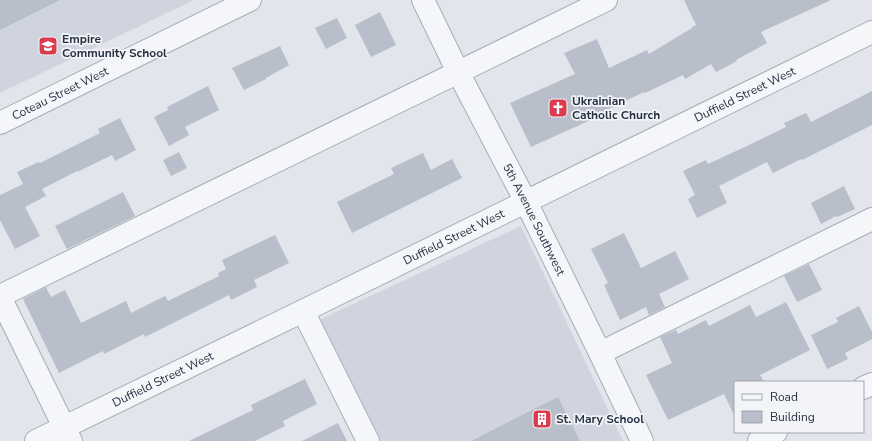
<svg xmlns="http://www.w3.org/2000/svg" width="872" height="441" viewBox="0 0 872 441" font-family="'Nunito Sans',sans-serif">
<rect width="100%" height="100%" fill="#e2e5eb"/>
<path fill="#cfd4de" d="M 0,0 L 194,0 L 0,93 Z
M 521,226 L 623,441 L 368,441 L 310,324 Z"/>
<path fill="#b8beca" d="M 0,0 L 60,0 L 0,30 Z
M 684,0 L 831,0 L 761,32 L 767,43 L 736,60 L 737,61 L 716,72 L 711,64 L 685,79 L 683,75 L 645,93 L 644,92 L 604,111 L 606,113 L 531,147 L 510,103 L 575,74 L 564,53 L 597,39 L 609,68 L 647,50 L 649,54 L 692,28 L 692,27 L 696,25 Z
M 380,12 L 396,45 L 371,57 L 355,25 Z
M 337,18 L 347,38 L 326,49 L 315,28 Z
M 280,46 L 289,65 L 266,78 L 266,79 L 244,90 L 232,68 Z
M 208,86 L 219,110 L 185,127 L 189,135 L 169,146 L 154,117 L 168,110 L 167,107 Z
M 872,91 L 872,125 L 802,160 L 801,159 L 773,173 L 767,162 L 719,186 L 727,203 L 697,218 L 688,199 L 695,195 L 683,171 L 706,160 L 708,164 L 749,145 L 786,127 L 784,123 L 806,113 L 811,122 Z
M 120,118 L 136,150 L 115,161 L 112,155 L 77,172 L 77,171 L 42,189 L 46,196 L 25,207 L 40,236 L 15,249 L 0,220 L 0,195 L 23,184 L 17,172 L 39,162 L 40,163 L 100,133 L 98,129 Z
M 179,152 L 187,168 L 171,176 L 163,160 Z
M 423,153 L 431,170 L 452,159 L 462,178 L 352,233 L 337,202 L 394,174 L 391,168 Z
M 844,186 L 855,209 L 837,217 L 836,216 L 821,224 L 811,203 Z
M 123,192 L 135,216 L 67,249 L 55,226 Z
M 624,233 L 641,268 L 675,251 L 689,279 L 659,294 L 665,307 L 649,315 L 646,307 L 620,320 L 604,285 L 608,283 L 591,249 Z
M 275,235 L 289,263 L 254,280 L 257,287 L 231,300 L 229,295 L 145,337 L 144,334 L 104,354 L 103,351 L 59,373 L 23,299 L 46,287 L 51,297 L 65,290 L 81,323 L 126,301 L 131,313 L 165,296 L 168,301 L 219,276 L 218,273 L 226,269 L 222,260 Z
M 809,264 L 822,290 L 797,302 L 784,276 Z
M 786,302 L 810,350 L 760,375 L 764,382 L 735,382 L 735,417 L 724,394 L 668,420 L 646,375 L 672,363 L 660,337 L 676,330 L 678,334 L 706,320 L 709,326 L 750,305 L 756,317 Z
M 859,306 L 872,332 L 872,339 L 845,353 L 848,359 L 827,369 L 811,335 L 838,322 L 836,318 Z
M 305,379 L 317,404 L 283,421 L 285,426 L 255,441 L 189,441 L 253,410 L 251,405 Z
M 558,397 L 580,441 L 471,441 Z
M 338,423 L 347,441 L 302,441 Z"/>
<g fill="none" stroke-linecap="round" stroke-linejoin="round">
<defs>
<g id="minor">
<path id="s1" d="M 423,0 L 458,72 L 526,202 L 600,353 L 642,441"/>
<path id="s2" d="M 0,123 L 250,0"/>
<path d="M 0,296 L 606,0"/>
<path d="M 0,297 L 71,441"/>
<path d="M 303,311 L 368,441"/>
<path d="M 600,353 L 872,219"/>
<path d="M 863,388 L 872,384"/>
<path id="s3" d="M 36,441 L 303,311 L 872,32"/>
<path d="M 759,441 L 776,432"/>
</g>
</defs>
<use href="#minor" stroke="#a6acb6" stroke-width="24"/>
<use href="#minor" stroke="#f5f6f9" stroke-width="22"/>
</g>
<defs>
<symbol id="school-square" viewBox="-11 -11 22 22"><rect x="-9" y="-9" width="18" height="18" rx="4" fill="#da3d4f" stroke="#f2f4f8"/><path d="M0-5L7-2L0 1L-7-2ZM-4 1L0 2.5L4 1V4Q0 6-4 4Z" fill="#fff"/></symbol>
<symbol id="church-square" viewBox="-11 -11 22 22"><rect x="-9" y="-9" width="18" height="18" rx="4" fill="#da3d4f" stroke="#f2f4f8"/><path d="M-1.2-6h2.4v3.5h3.3v2.4h-3.3V6h-2.4V-.1h-3.3v-2.4h3.3Z" fill="#fff"/></symbol>
<symbol id="building-square" viewBox="-11 -11 22 22"><rect x="-9" y="-9" width="18" height="18" rx="4" fill="#da3d4f" stroke="#f2f4f8"/><path d="M-4-6H4V6H1V3H-1V6H-4ZM-2.5-4.3h1.7v1.8h-1.7ZM.8-4.3h1.7v1.8H.8ZM-2.5-1h1.7V.8h-1.7ZM.8-1h1.7V.8H.8Z" fill="#fff"/></symbol>
</defs>
<g fill-rule="evenodd">
<use href="#school-square" x="37" y="35" width="22" height="22"/>
<use href="#church-square" x="547" y="97" width="22" height="22"/>
<use href="#building-square" x="531" y="408" width="22" height="22"/>
</g>
<g text-anchor="middle" dominant-baseline="central" stroke-width="3.5" stroke-linejoin="round" paint-order="stroke">
<g font-size="12" font-weight="bold" fill="#283245" stroke="#f2f4f8" text-anchor="start">
<text x="62" y="39">Empire<tspan x="62" dy="14">Community School</tspan></text>
<text x="572" y="101">Ukrainian<tspan x="572" dy="14">Catholic Church</tspan></text>
<text x="556" y="419">St. Mary School</text>
</g>
<g font-size="12" fill="#283245" stroke="#f2f4f8">
<text stroke="none"><textPath href="#s2" startOffset="67">Coteau Street West</textPath></text>
<text stroke="none"><textPath href="#s3" startOffset="789">Duffield Street West</textPath></text>
<text stroke="none"><textPath href="#s1" startOffset="246">5th Avenue Southwest</textPath></text>
<text stroke="none"><textPath href="#s3" startOffset="465">Duffield Street West</textPath></text>
<text stroke="none"><textPath href="#s3" startOffset="141">Duffield Street West</textPath></text>
</g>
</g>
<rect x="734" y="381" width="130" height="52" fill="#f2f4f8" stroke="#a1a6b0"/>
<rect x="742" y="394" width="20" height="6" fill="#f5f6f9" stroke="#a1a6b0"/>
<text x="770" y="401" font-size="12" fill="#283245">Road</text>
<rect x="742" y="411" width="20" height="12" fill="#b8beca" stroke="#a1a6b0"/>
<text x="770" y="421" font-size="12" fill="#283245">Building</text>
</svg>
